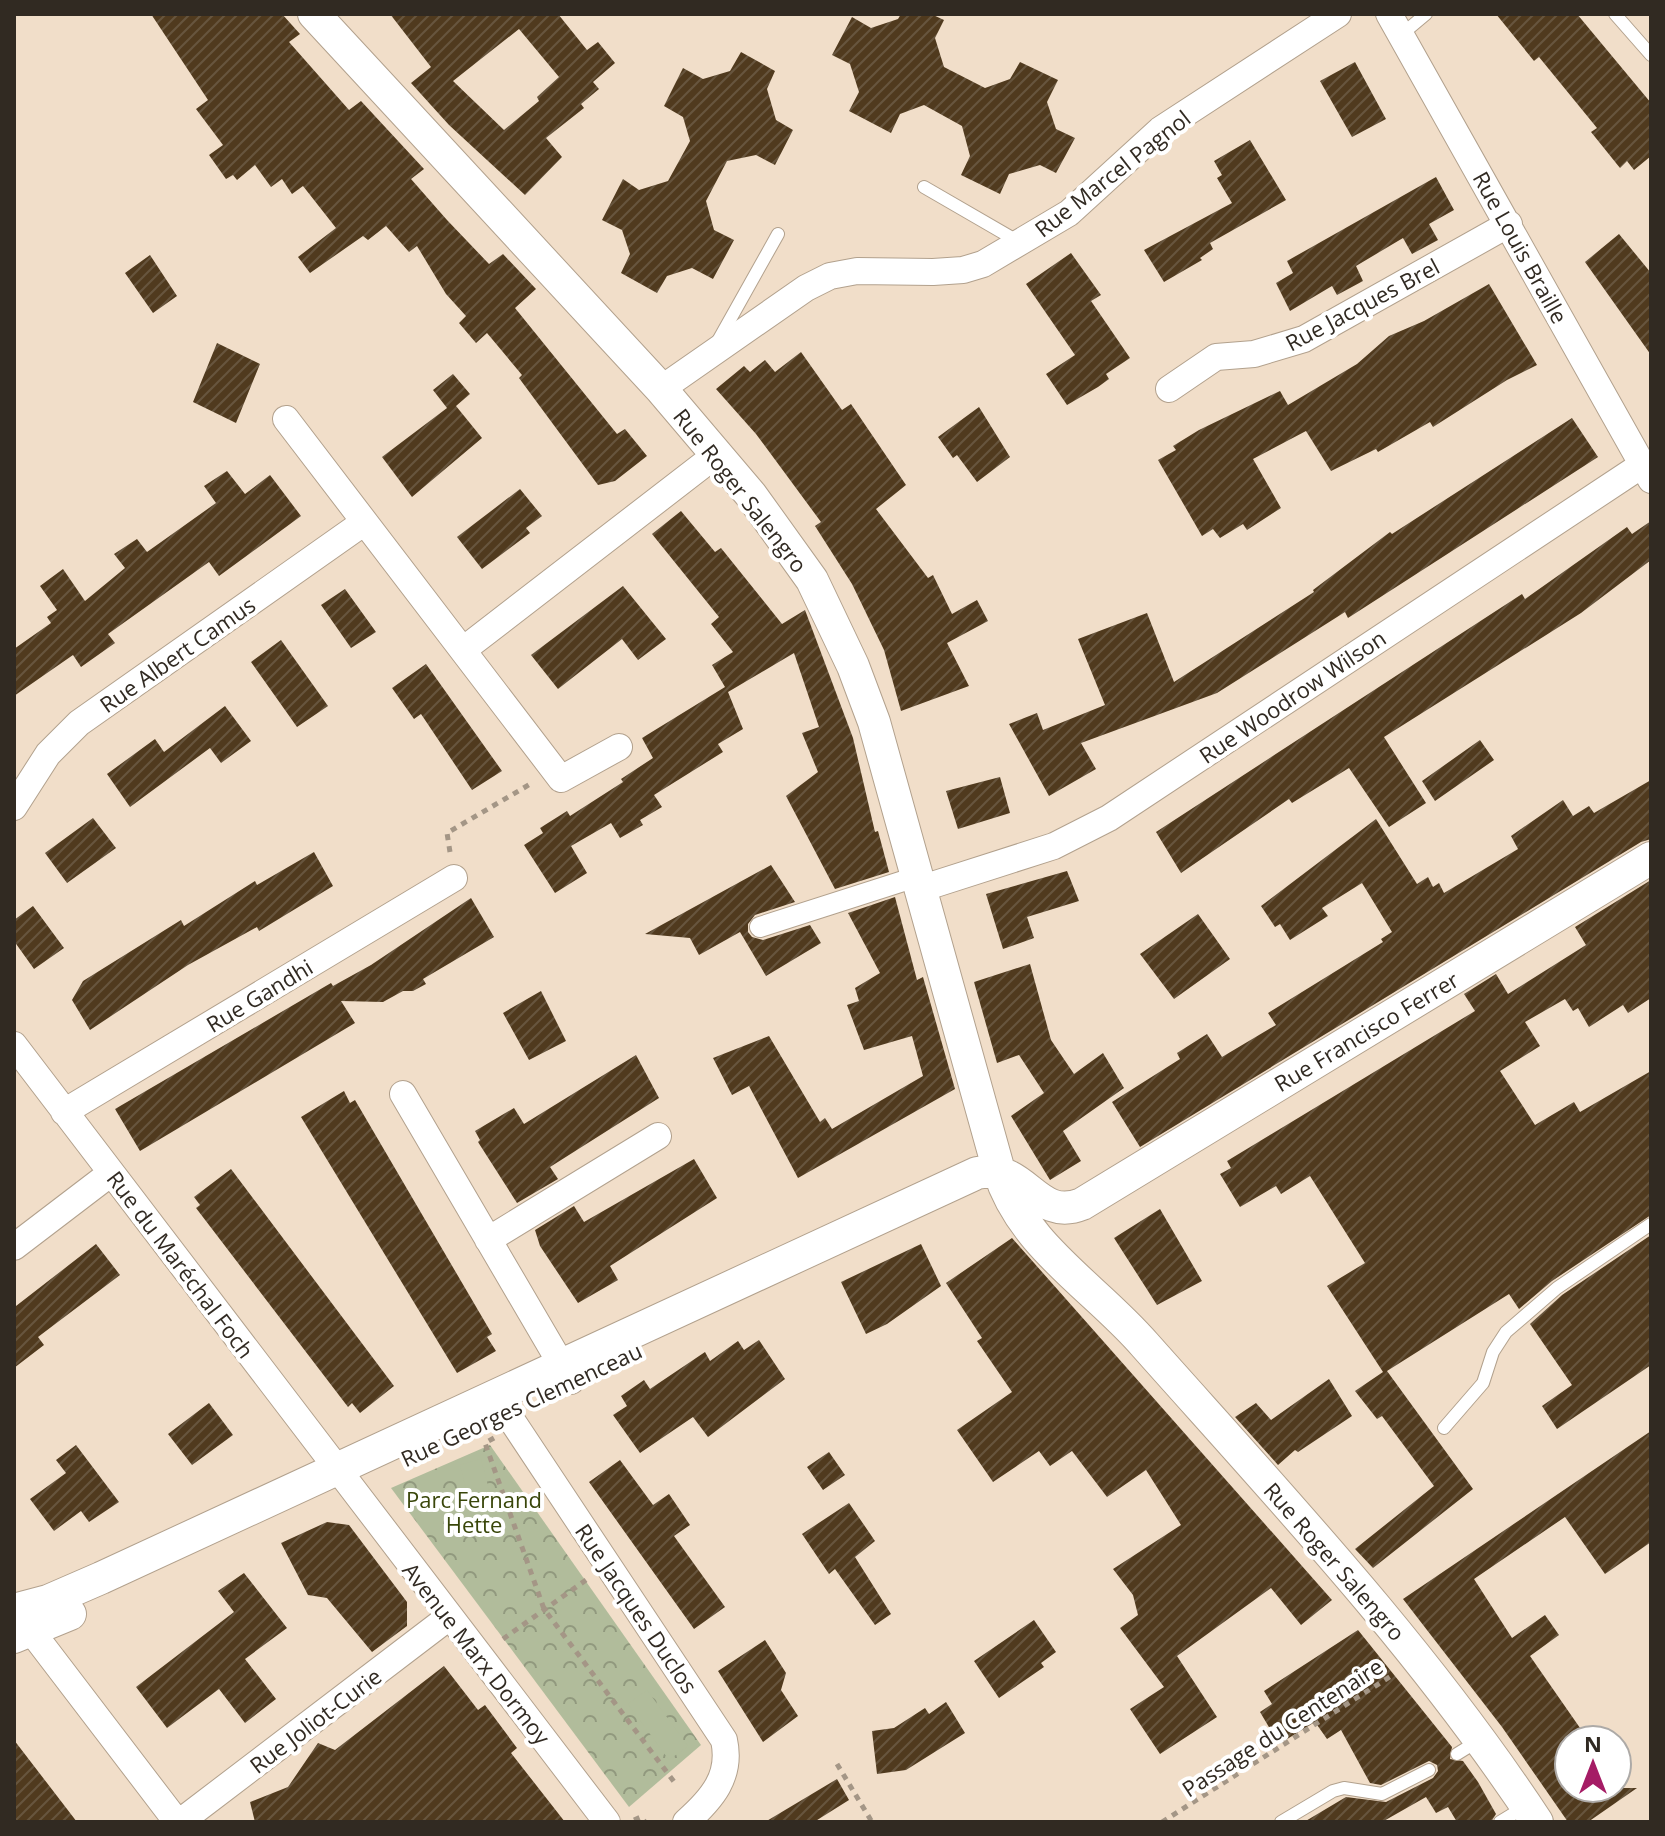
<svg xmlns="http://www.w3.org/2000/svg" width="1665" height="1836" viewBox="0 0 1665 1836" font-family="'Open Sans',sans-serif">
<defs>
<pattern id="park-crowns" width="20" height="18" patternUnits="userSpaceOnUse" patternTransform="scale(2)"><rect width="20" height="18" fill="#b1bc9b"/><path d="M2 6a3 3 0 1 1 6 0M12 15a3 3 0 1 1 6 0" fill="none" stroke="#91997e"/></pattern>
<pattern id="building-hatch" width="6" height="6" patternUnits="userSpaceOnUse" patternTransform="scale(2)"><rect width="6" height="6" fill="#503a1e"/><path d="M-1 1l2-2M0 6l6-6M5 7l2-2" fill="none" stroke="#67553e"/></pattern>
</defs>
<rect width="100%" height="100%" fill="#f1dec9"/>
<path fill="url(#park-crowns)" d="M 490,1445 L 701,1745 L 629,1807 L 391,1488 Z"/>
<path fill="#b1bc9b" d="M 481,1459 L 497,1520 L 475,1526 L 460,1465 Z
M 647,1690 L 688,1746 L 669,1760 L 628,1704 Z"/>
<path fill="url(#building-hatch)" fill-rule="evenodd" d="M 151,14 L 282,14 L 300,34 L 289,42 L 349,110 L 361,101 L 424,169 L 411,179 L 447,220 L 489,264 L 503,254 L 536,289 L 515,308 L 617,434 L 625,429 L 647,456 L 615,481 L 598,485 L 519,378 L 522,375 L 487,333 L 476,343 L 459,323 L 466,316 L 446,294 L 417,246 L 409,252 L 386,226 L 368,240 L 363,236 L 310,273 L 298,257 L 336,228 L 303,186 L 292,194 L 282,179 L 271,187 L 255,165 L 237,180 L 233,175 L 226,179 L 209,155 L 223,145 L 196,109 L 208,100 Z
M 390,14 L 558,14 L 587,50 L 598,42 L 615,63 L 593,82 L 599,89 L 581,104 L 584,108 L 546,138 L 562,157 L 525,195 L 449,125 L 411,83 L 431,67 ZM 519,29 L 559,77 L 537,97 L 539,101 L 504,130 L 453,81 Z
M 901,14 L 931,14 L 944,20 L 935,38 L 944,67 L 985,88 L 1010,79 L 1020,62 L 1058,80 L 1047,102 L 1056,129 L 1075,138 L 1056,173 L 1040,165 L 1009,174 L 1000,194 L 961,175 L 970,156 L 962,126 L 924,105 L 900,114 L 891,133 L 849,111 L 859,92 L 850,64 L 832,55 L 852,17 L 871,28 L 898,19 Z
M 1496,14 L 1577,14 L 1651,103 L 1651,156 L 1634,170 L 1627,161 L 1620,168 L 1591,132 L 1597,128 L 1539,57 L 1534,61 Z
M 741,52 L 775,71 L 767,89 L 776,120 L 793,130 L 775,165 L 756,155 L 727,161 L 706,201 L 714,230 L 734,240 L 713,279 L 692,268 L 667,276 L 657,293 L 621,273 L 630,254 L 622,230 L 602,220 L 623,179 L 639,190 L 668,181 L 690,141 L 683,117 L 664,106 L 683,68 L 703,79 L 730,71 Z
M 1355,62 L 1386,119 L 1352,137 L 1320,81 Z
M 1250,140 L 1286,200 L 1210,243 L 1213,249 L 1200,258 L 1202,260 L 1164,282 L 1144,250 L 1232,203 L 1217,178 L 1222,175 L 1214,161 Z
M 1436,177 L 1454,210 L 1429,224 L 1438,240 L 1412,254 L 1403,238 L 1356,266 L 1363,281 L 1337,295 L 1332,286 L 1290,311 L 1276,283 L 1293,273 L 1287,261 Z
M 1619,234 L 1651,273 L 1651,355 L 1585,262 Z
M 1071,253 L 1101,295 L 1091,301 L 1130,358 L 1106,374 L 1109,379 L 1098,387 L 1067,405 L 1046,374 L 1075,355 L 1026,284 Z
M 150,255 L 177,296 L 153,313 L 125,273 Z
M 1489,284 L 1537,365 L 1507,380 L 1433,427 L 1430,422 L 1378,452 L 1376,449 L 1331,471 L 1306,431 L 1253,459 L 1281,508 L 1247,530 L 1243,524 L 1220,538 L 1213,529 L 1202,536 L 1158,460 L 1176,450 L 1173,446 L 1199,430 L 1280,391 L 1288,405 L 1357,364 L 1389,336 L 1424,321 Z
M 217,343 L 260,364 L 236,423 L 193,402 Z
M 801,352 L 842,410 L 851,404 L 906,485 L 876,509 L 928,578 L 933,575 L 952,614 L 977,600 L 988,621 L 947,643 L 969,686 L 901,711 L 884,650 L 852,584 L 815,526 L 821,522 L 756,434 L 716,389 L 744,366 L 750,372 L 765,360 L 775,372 Z
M 453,374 L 470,394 L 456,406 L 482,438 L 412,497 L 382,457 L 447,408 L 433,390 Z
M 979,407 L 1010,457 L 977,482 L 957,455 L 953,458 L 938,437 Z
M 1572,418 L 1598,457 L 1348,618 L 1345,612 L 1217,693 L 1081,743 L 1096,769 L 1049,796 L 1009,724 L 1037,713 L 1043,730 L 1105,705 L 1078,639 L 1147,613 L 1174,682 L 1314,592 L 1313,590 L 1390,532 L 1392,534 Z
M 227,471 L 245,494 L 270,475 L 301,516 L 219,576 L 209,562 L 108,634 L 115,643 L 81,667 L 73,655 L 14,696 L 14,649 L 51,623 L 47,617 L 57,610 L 40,586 L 63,569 L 85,601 L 125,568 L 114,554 L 137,539 L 147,552 L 216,503 L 204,486 Z
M 520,489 L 542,516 L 526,528 L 530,533 L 482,569 L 457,537 Z
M 681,511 L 715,552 L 721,548 L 782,624 L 805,610 L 853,738 L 875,832 L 878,831 L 889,872 L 835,889 L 786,796 L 818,772 L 802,733 L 819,727 L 794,653 L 728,692 L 743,729 L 718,744 L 723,752 L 654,795 L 662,807 L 640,820 L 643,825 L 620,838 L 611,823 L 571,846 L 587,873 L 555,893 L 524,845 L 543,833 L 540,828 L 567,811 L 570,816 L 623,782 L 621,779 L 653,758 L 642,738 L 725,687 L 712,665 L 733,652 L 711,624 L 719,617 L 652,534 Z
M 1651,521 L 1651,560 L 1581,613 L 1384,737 L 1426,803 L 1389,827 L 1349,768 L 1292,803 L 1289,799 L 1181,873 L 1156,832 L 1522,594 L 1525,599 L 1627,527 L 1632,534 Z
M 623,586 L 666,639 L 638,660 L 622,639 L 558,689 L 531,655 Z
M 345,589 L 376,632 L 351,648 L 321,605 Z
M 281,640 L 328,706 L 297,727 L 251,662 Z
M 426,664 L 502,771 L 472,790 L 421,714 L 414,719 L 392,688 Z
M 225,706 L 251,741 L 221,763 L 210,748 L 130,807 L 107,774 L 155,739 L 164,752 Z
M 1480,740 L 1494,760 L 1435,801 L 1422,781 Z
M 1000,777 L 1010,813 L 958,829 L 946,791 Z
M 1651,780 L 1651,839 L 1641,842 L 1140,1147 L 1112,1102 L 1180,1059 L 1177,1053 L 1207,1034 L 1222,1057 L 1276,1025 L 1268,1013 L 1383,942 L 1381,939 L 1392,932 L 1362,883 L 1322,908 L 1328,916 L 1290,940 L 1280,924 L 1275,927 L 1261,906 L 1376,819 L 1417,884 L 1428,877 L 1433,887 L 1439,883 L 1444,893 L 1518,849 L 1511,836 L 1563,800 L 1573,816 L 1589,806 L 1594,813 Z
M 93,818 L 116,848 L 67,883 L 45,853 Z
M 314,852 L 333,886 L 259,931 L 257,927 L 188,965 L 90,1030 L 72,1000 L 83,981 L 181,920 L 184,926 L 255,881 L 257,885 Z
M 771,865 L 795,902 L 755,915 L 748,924 L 748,932 L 752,937 L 763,940 L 810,925 L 821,943 L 766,976 L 740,932 L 699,955 L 690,938 L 645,934 Z
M 1067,871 L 1079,901 L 1027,917 L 1034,938 L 1003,949 L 986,894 Z
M 1651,880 L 1651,998 L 1628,1013 L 1623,1005 L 1589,1027 L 1578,1008 L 1573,1011 L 1565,999 L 1525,1022 L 1540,1046 L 1500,1071 L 1535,1125 L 1574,1102 L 1580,1112 L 1651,1071 L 1651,1215 L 1552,1281 L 1519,1309 L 1509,1294 L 1387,1371 L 1473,1489 L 1373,1568 L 1355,1549 L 1434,1486 L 1382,1416 L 1377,1419 L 1355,1391 L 1383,1372 L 1327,1286 L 1365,1263 L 1310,1176 L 1281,1194 L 1276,1186 L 1240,1207 L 1220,1174 L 1231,1168 L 1227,1161 L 1475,1011 L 1464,994 L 1496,974 L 1508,994 L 1586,945 L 1575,927 Z
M 895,897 L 917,980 L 923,977 L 955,1089 L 798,1178 L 749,1086 L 732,1095 L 713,1058 L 769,1036 L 820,1122 L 825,1118 L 832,1129 L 923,1076 L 912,1036 L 864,1050 L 847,1005 L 859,1001 L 855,988 L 880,973 L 848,913 Z
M 471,898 L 494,937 L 423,979 L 426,984 L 413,991 L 403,991 L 383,1002 L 341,1001 L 355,1023 L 140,1151 L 115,1109 L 331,983 L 333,986 L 371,965 Z
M 33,906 L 64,948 L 34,969 L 14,941 L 14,920 Z
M 1198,914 L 1230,959 L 1174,999 L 1140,954 Z
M 1030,964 L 1051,1040 L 1074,1074 L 1103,1053 L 1124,1088 L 1063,1131 L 1081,1161 L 1050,1180 L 1011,1116 L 1044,1093 L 1019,1055 L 997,1063 L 974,982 Z
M 541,991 L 566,1041 L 529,1060 L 503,1013 Z
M 636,1055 L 659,1098 L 550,1167 L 558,1179 L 517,1203 L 478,1142 L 480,1140 L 475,1131 L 514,1108 L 524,1124 Z
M 344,1091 L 350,1103 L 355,1100 L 492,1334 L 487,1337 L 496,1351 L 457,1373 L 301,1117 Z
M 694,1159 L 717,1198 L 610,1266 L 618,1280 L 578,1303 L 540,1246 L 535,1230 L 574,1206 L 584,1222 Z
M 231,1169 L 394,1386 L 360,1413 L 352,1403 L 348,1407 L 196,1208 L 200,1205 L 194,1197 Z
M 1160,1209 L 1202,1281 L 1157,1305 L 1114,1238 Z
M 1651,1235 L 1651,1365 L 1557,1429 L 1542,1406 L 1572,1385 L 1530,1324 L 1562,1295 Z
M 1012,1238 L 1332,1600 L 1301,1625 L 1271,1588 L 1177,1656 L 1217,1717 L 1160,1754 L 1130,1709 L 1164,1687 L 1120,1628 L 1138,1615 L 1133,1595 L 1113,1569 L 1181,1525 L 1146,1470 L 1107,1497 L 1072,1451 L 1050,1466 L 1039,1451 L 993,1482 L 957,1430 L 1012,1392 L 977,1341 L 982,1338 L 946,1283 Z
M 96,1244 L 120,1275 L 38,1337 L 44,1345 L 14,1368 L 14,1303 L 16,1306 Z
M 921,1244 L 941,1286 L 887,1324 L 866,1334 L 841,1282 Z
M 759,1340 L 785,1379 L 708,1437 L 693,1417 L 640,1453 L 613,1415 L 627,1406 L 621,1396 L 644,1380 L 650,1389 L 705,1352 L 710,1361 L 738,1341 L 744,1350 Z
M 1329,1379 L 1352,1416 L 1298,1452 L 1295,1450 L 1278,1465 L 1235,1417 L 1256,1403 L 1271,1420 Z
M 209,1403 L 233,1435 L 192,1465 L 168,1434 Z
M 1651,1431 L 1651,1542 L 1605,1574 L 1565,1517 L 1474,1579 L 1512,1638 L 1545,1615 L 1559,1635 L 1530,1656 L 1587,1738 L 1569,1740 L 1569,1788 L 1637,1788 L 1588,1822 L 1568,1822 L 1502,1727 L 1403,1599 Z
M 76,1445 L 119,1502 L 89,1522 L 81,1511 L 54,1531 L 30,1499 L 66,1473 L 56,1460 Z
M 829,1452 L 845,1475 L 823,1490 L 807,1467 Z
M 620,1460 L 653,1505 L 669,1494 L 690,1525 L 674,1536 L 725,1607 L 694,1629 L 589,1482 Z
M 849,1503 L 875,1541 L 855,1557 L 891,1614 L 875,1625 L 835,1569 L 829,1574 L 802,1534 Z
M 327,1522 L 349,1525 L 407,1602 L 407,1626 L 372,1652 L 327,1598 L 308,1595 L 281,1543 Z
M 244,1573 L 287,1628 L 245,1659 L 276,1699 L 245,1723 L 219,1689 L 167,1728 L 136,1687 L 234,1612 L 218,1591 Z
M 1034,1620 L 1056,1652 L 1041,1663 L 1044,1667 L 999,1698 L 974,1661 Z
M 1358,1630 L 1452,1747 L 1450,1759 L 1463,1761 L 1478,1782 L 1496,1814 L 1491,1822 L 1457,1822 L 1448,1807 L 1436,1813 L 1426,1797 L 1382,1822 L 1304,1822 L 1346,1797 L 1386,1802 L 1433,1778 L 1438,1771 L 1437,1765 L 1429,1761 L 1381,1785 L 1370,1783 L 1341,1730 L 1327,1739 L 1315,1722 L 1279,1744 L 1260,1712 L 1272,1704 L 1264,1691 Z
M 765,1640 L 786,1673 L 781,1690 L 798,1716 L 763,1742 L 718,1671 Z
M 444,1666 L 478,1710 L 485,1705 L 517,1748 L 511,1753 L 565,1822 L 255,1822 L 250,1802 L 288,1787 L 318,1743 L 335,1750 Z
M 946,1702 L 965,1733 L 906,1770 L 877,1774 L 872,1731 L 894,1728 L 925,1708 L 929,1714 Z
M 14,1740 L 77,1822 L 14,1822 Z
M 837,1779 L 849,1800 L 814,1822 L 765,1822 Z"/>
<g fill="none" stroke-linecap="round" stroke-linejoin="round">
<defs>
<path id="service" d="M 1615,14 L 1651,55
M 1401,35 L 1426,14
M 924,187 L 1019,242
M 718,341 L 778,234
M 1444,1428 L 1483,1383 L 1493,1352 L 1506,1332 L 1557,1288 L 1651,1224
M 1457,1754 L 1478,1741
M 1281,1822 L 1333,1791 L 1344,1788 L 1382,1794 L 1429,1770
M 1500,1822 L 1523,1808"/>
<path id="pedestrian" d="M 760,927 L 919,876"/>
<path id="minor" d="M 1389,14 L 1651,480
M 661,389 L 806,288 L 830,276 L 857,271 L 933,272 L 963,270 L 983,264 L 1069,213 L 1160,130 L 1338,14
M 1169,389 L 1216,357 L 1254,354 L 1304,339 L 1509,224
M 286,419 L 561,779 L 619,747
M 463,650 L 717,454
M 14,807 L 48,754 L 79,723 L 363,523
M 923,888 L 1054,846 L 1109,818 L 1642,465
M 14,1045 L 607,1822
M 403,1094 L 571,1381
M 64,1112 L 454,878
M 488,1240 L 658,1136
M 14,1247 L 111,1173
M 495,1395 L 724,1740 C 732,1776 712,1799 686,1822
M 19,1615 L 177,1822
M 180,1822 L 449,1617"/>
<path id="tertiary" d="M 314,14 L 661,389 L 751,495 L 812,580 L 853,666 L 874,722 L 999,1171 C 1022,1246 1096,1288 1145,1345 C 1282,1499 1423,1649 1537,1822
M 14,1610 L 48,1601 L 101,1578 L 977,1173 C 1026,1162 1035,1223 1082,1204 L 1651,858
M 14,1637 L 70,1614"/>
</defs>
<use href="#service" stroke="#b2a18d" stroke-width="14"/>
<use href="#pedestrian" stroke="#b2a18d" stroke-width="22"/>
<use href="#minor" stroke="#b2a18d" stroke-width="28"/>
<use href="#tertiary" stroke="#b2a18d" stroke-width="34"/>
<path stroke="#a49686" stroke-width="5" stroke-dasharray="6 6" stroke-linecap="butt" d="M 450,852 L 447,833 L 532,783
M 494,1438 L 485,1443 L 544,1609 L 675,1783
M 503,1639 L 586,1580
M 837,1764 L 872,1822
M 634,1820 L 641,1817 L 645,1822
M 1162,1822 L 1391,1676"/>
<use href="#service" stroke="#fff" stroke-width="12"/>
<use href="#pedestrian" stroke="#fff" stroke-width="20"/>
<use href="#minor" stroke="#fff" stroke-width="26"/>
<use href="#tertiary" stroke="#fff" stroke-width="32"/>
</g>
<g text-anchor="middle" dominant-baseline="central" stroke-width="8" stroke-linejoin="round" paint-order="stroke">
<g font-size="22" fill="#312a22" stroke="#fff">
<text transform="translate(1112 173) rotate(-38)">Rue Marcel Pagnol</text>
<text transform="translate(1521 247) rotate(61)">Rue Louis Braille</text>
<text transform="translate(1362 304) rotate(-28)">Rue Jacques Brel</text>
<text transform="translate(741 490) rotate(52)">Rue Roger Salengro</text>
<text transform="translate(177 654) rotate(-35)">Rue Albert Camus</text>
<text transform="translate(1292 696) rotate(-34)">Rue Woodrow Wilson</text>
<text transform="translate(259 995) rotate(-31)">Rue Gandhi</text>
<text transform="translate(1366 1031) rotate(-31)">Rue Francisco Ferrer</text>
<text transform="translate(181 1264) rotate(53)">Rue du Maréchal Foch</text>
<text transform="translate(521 1404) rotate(-25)">Rue Georges Clemenceau</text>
<text transform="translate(1335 1561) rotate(49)">Rue Roger Salengro</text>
<text transform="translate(637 1608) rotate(56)">Rue Jacques Duclos</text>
<text transform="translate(477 1653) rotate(52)">Avenue Marx Dormoy</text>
<text transform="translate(315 1720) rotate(-37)">Rue Joliot-Curie</text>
<text transform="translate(1282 1727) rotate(-33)">Passage du Centenaire</text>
</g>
<g font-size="22" fill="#39460a" stroke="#fff">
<text x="474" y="1499">Parc Fernand<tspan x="474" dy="25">Hette</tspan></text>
</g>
</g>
<rect width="1665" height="1836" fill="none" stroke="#312a22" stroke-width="32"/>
<g transform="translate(1593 1764)"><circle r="38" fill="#ffffff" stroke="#adaaa7" stroke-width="2"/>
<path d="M0-6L14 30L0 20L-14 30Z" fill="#a51c65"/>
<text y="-12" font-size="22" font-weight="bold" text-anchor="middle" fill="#312a22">N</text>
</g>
</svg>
